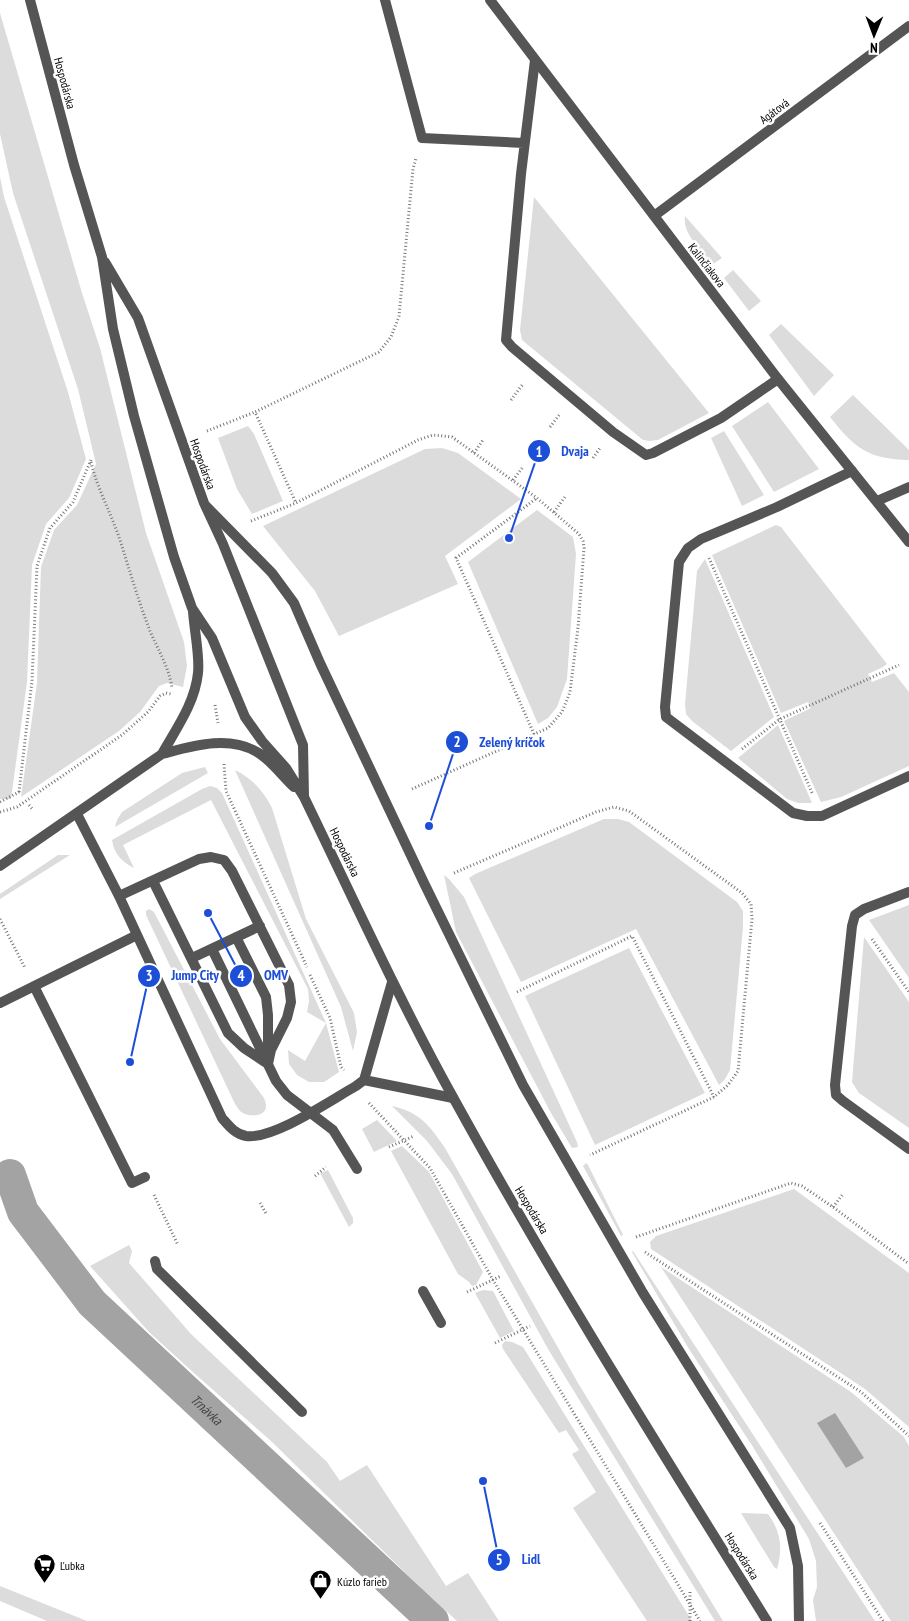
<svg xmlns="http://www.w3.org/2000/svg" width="909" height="1621" viewBox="0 0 909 1621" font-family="'PT Sans Narrow',sans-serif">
<rect width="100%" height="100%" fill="#fff"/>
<path fill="#dcdcdc" d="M 0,13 L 82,293 L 100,348 L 146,533 L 184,642 L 187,666 L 183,687 L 167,683 L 159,686 L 140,712 L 119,731 L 21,797 L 37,683 L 41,567 L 54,530 L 77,505 L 96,464 L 78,389 L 13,193 L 0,134 Z
M 0,177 L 4,197 L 68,392 L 86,459 L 69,498 L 46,524 L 32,565 L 27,682 L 11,799 L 0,799 Z
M 534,197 L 709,413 L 658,440 L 650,441 L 643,440 L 522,340 L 520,330 Z
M 685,216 L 722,258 L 713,264 C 702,251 682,234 685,216 Z
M 733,270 L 761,301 L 749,311 L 724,278 Z
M 781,324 L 834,375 L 814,396 L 769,335 Z
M 853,395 L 909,450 L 909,460 C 867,459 855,448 830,417 Z
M 768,402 L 819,469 L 774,492 L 732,426 Z
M 248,426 L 254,434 L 283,501 L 252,514 L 237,489 L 218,438 Z
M 724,431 L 764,495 L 742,506 L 711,438 Z
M 442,448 L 458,453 L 521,499 L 445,556 L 458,584 L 339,636 L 315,591 L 263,526 L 425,449 Z
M 537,510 L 573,537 L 576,554 L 567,679 L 557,707 L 548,718 L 538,724 L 468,562 Z
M 776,525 L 781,527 L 887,664 L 883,667 L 868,674 L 872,682 L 894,673 L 909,692 L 909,766 L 841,797 L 821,802 L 784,721 L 811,708 L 808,702 L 781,713 L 712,555 Z
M 705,559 L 774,717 L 731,751 L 692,721 L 686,714 L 685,704 L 697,571 Z
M 778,725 L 812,803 L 798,803 L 787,799 L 738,758 Z
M 205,767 L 208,773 L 115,827 L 117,820 L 122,812 L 182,773 Z
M 235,770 C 253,779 263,791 272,808 L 306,919 L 354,1013 L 357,1032 L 353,1051 L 341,1007 Z
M 210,786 L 217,788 L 222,793 L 326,1023 L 339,1072 L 324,1082 L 309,1082 L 297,1075 L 289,1064 L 288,1050 L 305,1061 L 326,1023 L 307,1012 L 309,1001 L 308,989 L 211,800 L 123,845 L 134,868 C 122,862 114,854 112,840 L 202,789 Z
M 604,819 L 618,819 L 629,822 L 737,902 L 743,911 L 743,927 L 730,1070 L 725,1079 L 719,1085 L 636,929 L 521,982 L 469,878 L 475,874 Z
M 58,855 L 70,855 L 0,899 L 0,894 Z
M 444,875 L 449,879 L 464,897 L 577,1142 L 578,1147 L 572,1148 L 551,1113 L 456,932 Z
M 909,905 L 909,978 L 869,920 Z
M 149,909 L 154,912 L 220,1039 L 264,1098 C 265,1101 266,1103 266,1106 C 266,1118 246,1117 240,1111 C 238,1109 237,1106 235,1104 L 146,915 L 146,911 Z
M 864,937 L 909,1002 L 909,1128 L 859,1093 L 852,1082 Z
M 629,948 L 705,1093 L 595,1145 L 525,996 Z
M 392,1106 C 420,1112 430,1126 445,1148 L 578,1383 L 723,1621 L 715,1621 L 548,1349 L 452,1174 L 427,1141 Z
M 377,1120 L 397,1141 L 374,1152 L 362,1129 Z
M 402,1146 L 429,1172 L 483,1272 L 476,1285 L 472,1286 L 469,1282 L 458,1274 L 391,1151 Z
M 586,1163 L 588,1165 L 623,1235 L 621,1236 L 583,1166 Z
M 328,1170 L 353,1218 L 353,1223 L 349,1227 L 320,1173 Z
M 794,1189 L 909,1273 L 909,1427 L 865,1389 L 651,1249 L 650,1242 L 656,1236 Z
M 129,1245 L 132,1251 L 129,1263 L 191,1334 L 327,1462 L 340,1481 L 367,1465 L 446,1586 L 468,1573 L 499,1621 L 457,1621 L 423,1590 L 271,1441 L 195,1374 L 149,1332 L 90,1266 Z
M 633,1251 L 875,1621 L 816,1621 L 813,1600 L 817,1587 L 816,1561 L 809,1539 L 753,1447 L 689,1349 L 632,1252 Z
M 661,1267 L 851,1392 L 904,1437 L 909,1446 L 909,1621 L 891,1621 Z
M 483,1290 L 493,1291 L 514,1331 L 500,1338 L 475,1293 Z
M 505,1341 L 512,1342 L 523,1347 L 692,1621 L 647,1621 L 573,1508 L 596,1492 L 572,1454 L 579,1450 L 566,1430 L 559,1433 L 503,1349 L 502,1345 Z
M 741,1513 L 768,1514 C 781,1532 783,1548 777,1569 L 774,1567 Z
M 0,1586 L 87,1621 L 47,1621 L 0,1601 Z"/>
<path fill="#a3a3a3" d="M 835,1413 L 864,1458 L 846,1468 L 817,1423 Z"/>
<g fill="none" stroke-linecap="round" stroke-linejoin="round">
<path stroke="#a3a3a3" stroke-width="32" id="s1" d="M 10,1175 L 23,1212 L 92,1303 L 433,1621"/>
<path stroke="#777" stroke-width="3" stroke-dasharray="1 2.5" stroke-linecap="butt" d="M 511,400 L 523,384
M 550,427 L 560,414
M 207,431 L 255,412
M 474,453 L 483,440
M 593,458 L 600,448
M 91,462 C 97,488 110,511 119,537 C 129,568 138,600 150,631 C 158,650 169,667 172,688
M 513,480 L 523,467
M 554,512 L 565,497
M 251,521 L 296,503
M 709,558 L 813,795
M 215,705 L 218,723
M 534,734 L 456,558 L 537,498
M 742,749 L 780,719 L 899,665
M 224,764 L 226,791 L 307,967
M 412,789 L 548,728 L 562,712 L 570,692 L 578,628 L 584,548 L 583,541 L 579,534 L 537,498 L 452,437 L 433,435 L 418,440 L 296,503 L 255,412 L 379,352 L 391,337 L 399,316 L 413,169 L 416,158
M 19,792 L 32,681 L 37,566 L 50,528 L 73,502 L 91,460
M 0,802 L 19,792 L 21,794
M 29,805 L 33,810
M 0,812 L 17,807 L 122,735 L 148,712 L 160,696 L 166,693 L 171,694
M 454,873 L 596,812 L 614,807 L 629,811 L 742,893 L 751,904 L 752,919 L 738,1071 L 728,1085 L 714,1097 L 590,1155
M 0,919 L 25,968
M 872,939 L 909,992
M 310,975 L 330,1018 L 341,1067 L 344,1070
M 517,992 L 632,936 L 714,1097
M 369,1103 L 430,1168 L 493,1280 L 700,1621
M 389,1147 L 414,1136
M 315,1176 L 326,1167
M 154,1195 L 178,1245
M 260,1203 L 267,1215
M 833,1207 L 843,1194
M 636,1237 L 791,1183 L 802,1186 L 833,1207 L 909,1264
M 645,1252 L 861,1392 L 909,1436
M 467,1292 L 501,1276
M 495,1343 L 530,1326
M 820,1523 L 883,1621
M 690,1621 L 690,1590"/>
<path stroke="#555" stroke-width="10" d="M 385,0 L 422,138 L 524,143
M 535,60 L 521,174 L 506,340 L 512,347 L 613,432 L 646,455 L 653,453 L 721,418 L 778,379
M 852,471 L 777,507 L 701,539 L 688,548 L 679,562 L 665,707 L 666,717 L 793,813 L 807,816 L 822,816 L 909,776
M 206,506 L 272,573 L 294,603 L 320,663 L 424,883 L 523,1085 L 643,1293 L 790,1528 L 798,1566 L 799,1621
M 77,814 L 119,896 L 222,1118 C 229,1126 235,1134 246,1136 C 273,1140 331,1100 356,1086 L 364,1080 L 392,982
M 153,881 L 228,1033 L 244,1048 L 265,1062
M 909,892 L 864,909 L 855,915 L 852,926 L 835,1085 L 836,1095 L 843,1101 L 909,1149
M 119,896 L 199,859 L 211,857 L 224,860 L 232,871 L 289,985 L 291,1002 L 287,1018 L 271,1050 L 268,1064
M 236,937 L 266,997 L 268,1015 L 268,1053
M 212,949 L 276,1081 L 287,1095 L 333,1130 L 357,1169
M 192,958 L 260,926
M 34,986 L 132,1183 L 145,1177
M 0,1003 L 137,935
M 364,1080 L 453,1098
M 155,1261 L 157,1269 L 302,1412
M 423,1291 L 441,1323"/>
<path stroke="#555" stroke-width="10" d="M 490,0 L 778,379 L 909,542
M 654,216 L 909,26
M 877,501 L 909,487"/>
<path stroke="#555" stroke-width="10" d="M 30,0 L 74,165 L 102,257 L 113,329 L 134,416 L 174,557 L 192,608 L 212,638 L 245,717 L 262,741 L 286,768 L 304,797 C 353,898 399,1000 454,1099 C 552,1277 660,1449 767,1621
M 105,262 L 138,318 L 204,503 L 223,544 L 303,745 L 304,796
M 162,754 C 176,729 195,703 198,673 C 200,656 194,629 193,611
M 0,866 L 162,754 C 193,746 228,735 257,752 C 270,759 283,777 294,787"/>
</g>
<defs>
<symbol id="supermarket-pin" viewBox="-11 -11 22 30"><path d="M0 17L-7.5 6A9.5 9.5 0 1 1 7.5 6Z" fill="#000" stroke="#fff"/><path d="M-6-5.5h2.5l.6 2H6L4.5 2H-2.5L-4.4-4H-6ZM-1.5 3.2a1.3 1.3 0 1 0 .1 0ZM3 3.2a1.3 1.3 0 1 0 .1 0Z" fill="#fff"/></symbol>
<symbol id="shop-pin" viewBox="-11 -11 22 30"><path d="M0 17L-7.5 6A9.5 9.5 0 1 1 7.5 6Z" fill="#000" stroke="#fff"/><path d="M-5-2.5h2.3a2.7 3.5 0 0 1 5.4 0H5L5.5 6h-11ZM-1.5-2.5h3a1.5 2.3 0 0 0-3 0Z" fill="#fff"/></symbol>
</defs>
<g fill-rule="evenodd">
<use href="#supermarket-pin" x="32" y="1552" width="25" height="34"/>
<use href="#shop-pin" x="308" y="1568" width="25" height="34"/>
</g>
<g text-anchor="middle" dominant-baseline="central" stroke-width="5" stroke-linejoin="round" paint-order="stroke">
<g font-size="12" fill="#000" stroke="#fff">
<text transform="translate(65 83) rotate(75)">Hospodárska</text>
<text transform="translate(774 111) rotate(-37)">Agátová</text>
<text transform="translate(707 265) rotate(52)">Kalinčiakova</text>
<text transform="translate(203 464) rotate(70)">Hospodárska</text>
<text transform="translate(345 852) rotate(64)">Hospodárska</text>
<text transform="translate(532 1210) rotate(59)">Hospodárska</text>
<text transform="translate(742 1556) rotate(58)">Hospodárska</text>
</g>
<g font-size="12" fill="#000" stroke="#fff" text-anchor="start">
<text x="60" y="1565">Ľubka</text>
<text x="337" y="1581">Kúzlo farieb</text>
</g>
<g font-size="14" font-style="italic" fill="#444" stroke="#fff">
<text stroke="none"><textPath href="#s1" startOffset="310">Trnávka</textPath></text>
</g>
</g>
<path fill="none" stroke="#1d4ed8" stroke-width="2" d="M509 538L539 451M429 826L457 742M130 1062L149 976M208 913L241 976M483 1481L499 1560"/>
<g fill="#1d4ed8" stroke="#fff" stroke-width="2">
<circle cx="509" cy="538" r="5"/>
<circle cx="429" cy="826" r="5"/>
<circle cx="130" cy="1062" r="5"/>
<circle cx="208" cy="913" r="5"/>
<circle cx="483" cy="1481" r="5"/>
<circle cx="539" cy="451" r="12"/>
<circle cx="457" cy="742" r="12"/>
<circle cx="149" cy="976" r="12"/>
<circle cx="241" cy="976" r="12"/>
<circle cx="499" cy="1560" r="12"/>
</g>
<g font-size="15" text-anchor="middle" font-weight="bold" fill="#fff">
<text x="539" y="457">1</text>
<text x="457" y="747">2</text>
<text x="149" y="981">3</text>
<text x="241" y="981">4</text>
<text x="499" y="1565">5</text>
</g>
<g font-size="14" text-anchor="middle" font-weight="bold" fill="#1d4ed8" stroke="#fff" stroke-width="5" stroke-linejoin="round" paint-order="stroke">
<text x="575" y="456">Dvaja</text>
<text x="512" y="747">Zelený kríčok</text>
<text x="195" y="980">Jump City</text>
<text x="276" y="980">OMV</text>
<text x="531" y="1564">Lidl</text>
</g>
<g transform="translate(874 35) rotate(181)" stroke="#ffffff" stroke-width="4" paint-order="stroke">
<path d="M0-4L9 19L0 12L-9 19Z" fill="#000000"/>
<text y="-8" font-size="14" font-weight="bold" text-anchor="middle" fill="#000000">N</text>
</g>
</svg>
